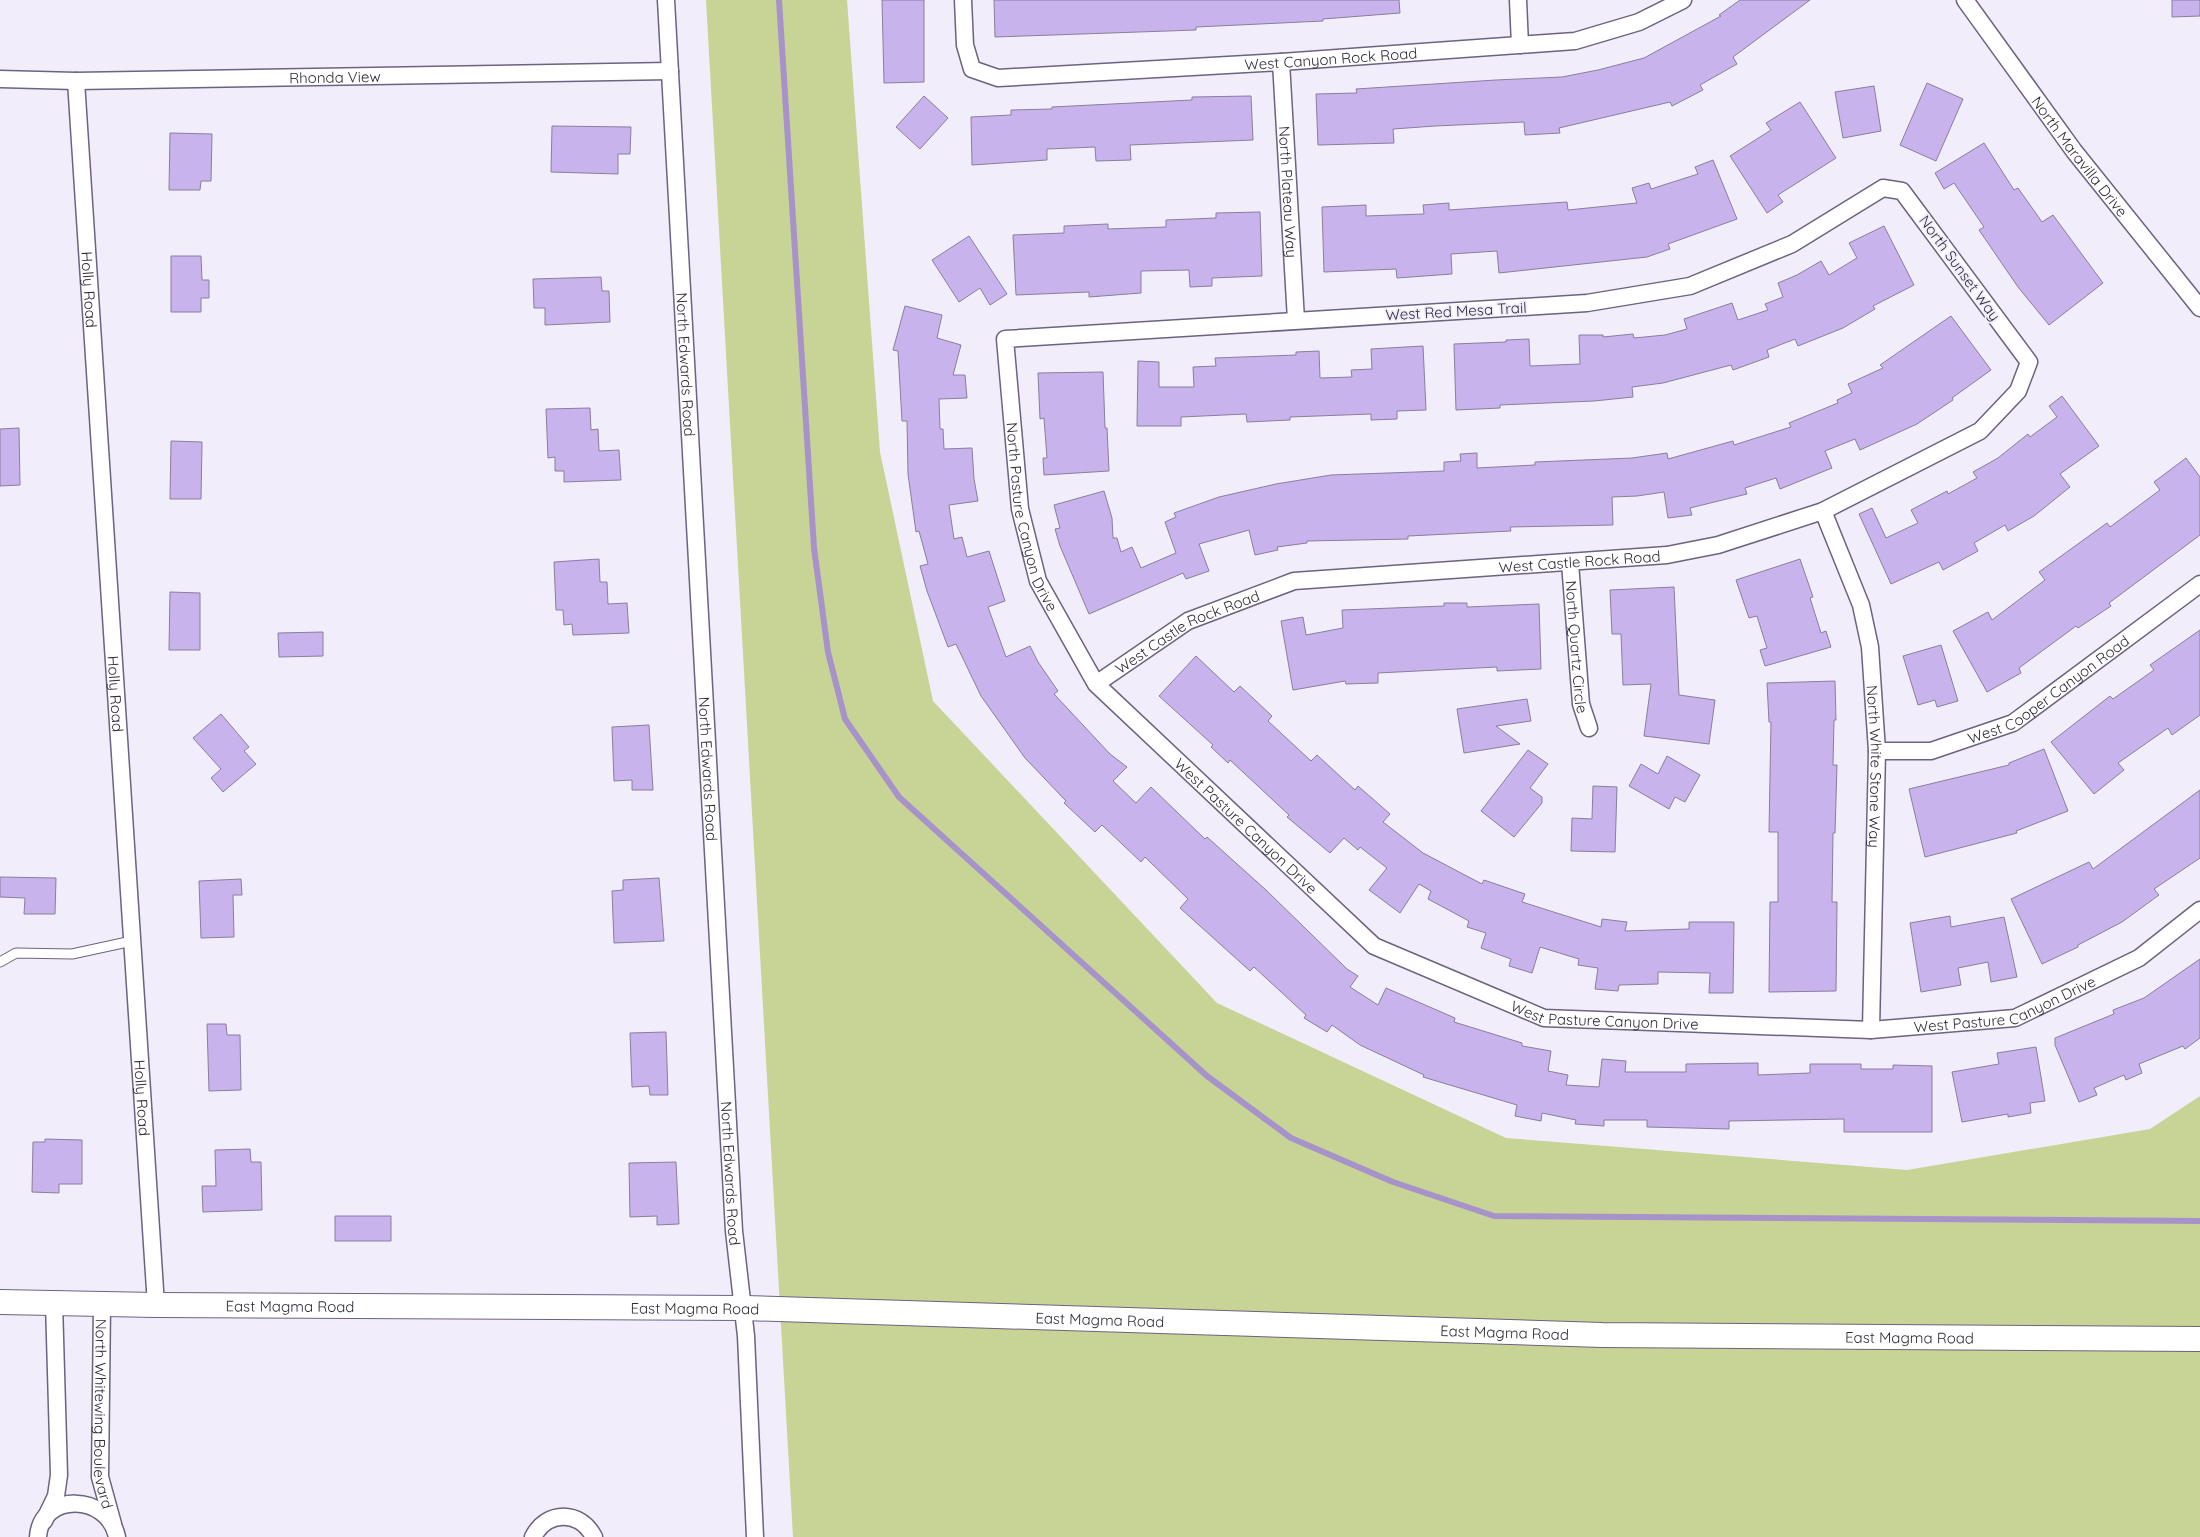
<svg xmlns="http://www.w3.org/2000/svg" width="2200" height="1537" viewBox="0 0 2200 1537" font-family="Quicksand,sans-serif">
<rect width="100%" height="100%" fill="#f2edfb"/>
<path fill="#c7d496" d="M 706,0 L 847,0 L 880,452 L 933,701 L 1217,1003 L 1506,1138 L 1907,1170 L 2150,1129 L 2200,1096 L 2200,1537 L 793,1537 Z"/>
<g fill="none" stroke-linecap="round" stroke-linejoin="round">
<path stroke="#a792ca" stroke-width="6" d="M 779,0 L 814,548 L 828,652 L 845,719 L 899,797 L 1207,1076 L 1291,1138 L 1393,1182 L 1494,1216 L 2200,1221"/>
</g>
<path fill="#c8b3ed" stroke="#897e9d" d="M 882,0 L 924,0 L 924,82 L 884,83 Z
M 994,0 L 1399,0 L 1400,13 L 1323,19 L 1323,21 L 1196,27 L 1196,30 L 995,37 Z
M 1740,0 L 1810,0 L 1733,57 L 1737,64 L 1700,85 L 1703,90 L 1672,106 L 1670,102 L 1559,128 L 1560,133 L 1525,135 L 1524,122 L 1435,126 L 1393,129 L 1394,143 L 1318,145 L 1316,94 L 1357,93 L 1356,89 L 1496,80 L 1562,77 L 1598,70 L 1644,58 L 1721,16 L 1719,15 Z
M 2172,0 L 2200,0 L 2200,16 L 2172,17 Z
M 1927,83 L 1963,99 L 1936,161 L 1900,145 Z
M 1874,86 L 1881,131 L 1843,138 L 1835,92 Z
M 924,96 L 948,118 L 920,149 L 896,127 Z
M 1251,96 L 1253,140 L 1130,145 L 1131,160 L 1096,161 L 1095,147 L 1047,149 L 1047,160 L 972,165 L 971,117 L 1011,115 L 1011,110 L 1052,109 L 1052,107 L 1192,100 L 1192,97 Z
M 1800,102 L 1836,158 L 1778,195 L 1783,202 L 1767,213 L 1730,156 L 1771,130 L 1766,123 Z
M 552,126 L 631,127 L 630,154 L 618,154 L 618,174 L 551,172 Z
M 170,133 L 212,134 L 211,181 L 201,181 L 200,190 L 169,190 Z
M 1984,143 L 2014,190 L 2018,188 L 2042,222 L 2053,215 L 2103,283 L 2049,325 L 2018,287 L 1979,230 L 1984,227 L 1954,183 L 1944,189 L 1935,173 Z
M 1713,160 L 1737,219 L 1668,244 L 1670,249 L 1647,257 L 1499,273 L 1497,251 L 1451,254 L 1452,274 L 1397,278 L 1396,269 L 1324,272 L 1322,207 L 1366,205 L 1366,216 L 1424,214 L 1423,205 L 1449,203 L 1449,210 L 1567,202 L 1568,210 L 1637,203 L 1632,188 L 1649,183 L 1651,189 L 1698,174 L 1695,167 Z
M 1260,212 L 1262,276 L 1212,278 L 1212,286 L 1190,287 L 1189,270 L 1141,271 L 1141,293 L 1089,297 L 1089,292 L 1016,295 L 1013,235 L 1064,233 L 1064,226 L 1108,224 L 1108,229 L 1166,227 L 1166,220 L 1216,218 L 1216,213 Z
M 1884,226 L 1914,285 L 1873,306 L 1875,309 L 1843,328 L 1798,346 L 1795,339 L 1767,350 L 1769,357 L 1733,370 L 1731,365 L 1663,383 L 1632,387 L 1633,397 L 1594,401 L 1500,405 L 1500,408 L 1456,410 L 1454,344 L 1506,342 L 1506,340 L 1529,339 L 1530,366 L 1580,364 L 1579,335 L 1603,335 L 1603,337 L 1633,334 L 1634,338 L 1665,335 L 1687,329 L 1684,319 L 1732,303 L 1738,320 L 1768,310 L 1765,304 L 1783,297 L 1778,283 L 1797,275 L 1821,261 L 1829,275 L 1857,258 L 1849,243 Z
M 969,236 L 1007,294 L 990,305 L 980,288 L 959,302 L 932,260 Z
M 171,256 L 201,256 L 202,280 L 209,280 L 209,298 L 201,298 L 201,312 L 171,312 Z
M 601,277 L 602,291 L 609,291 L 610,322 L 545,325 L 545,308 L 534,308 L 533,279 Z
M 905,306 L 942,315 L 937,338 L 961,345 L 953,375 L 965,375 L 967,398 L 939,399 L 940,429 L 943,429 L 944,449 L 972,448 L 974,479 L 978,501 L 949,505 L 954,539 L 962,537 L 967,557 L 989,551 L 1005,601 L 988,607 L 1006,657 L 1030,646 L 1038,662 L 1058,691 L 1054,694 L 1110,754 L 1127,767 L 1113,781 L 1136,803 L 1151,787 L 1205,839 L 1207,837 L 1266,890 L 1347,969 L 1358,976 L 1350,987 L 1378,1005 L 1386,988 L 1455,1018 L 1454,1022 L 1522,1043 L 1522,1046 L 1551,1051 L 1548,1071 L 1568,1075 L 1566,1085 L 1599,1087 L 1602,1059 L 1626,1061 L 1625,1072 L 1686,1072 L 1686,1064 L 1758,1063 L 1758,1075 L 1810,1073 L 1810,1064 L 1861,1064 L 1861,1069 L 1893,1069 L 1893,1065 L 1932,1066 L 1932,1132 L 1844,1132 L 1844,1119 L 1729,1121 L 1729,1129 L 1647,1127 L 1647,1120 L 1604,1120 L 1604,1126 L 1575,1124 L 1576,1120 L 1542,1113 L 1541,1121 L 1515,1116 L 1517,1105 L 1423,1077 L 1424,1075 L 1360,1045 L 1332,1025 L 1327,1032 L 1304,1018 L 1306,1015 L 1254,967 L 1250,971 L 1180,908 L 1188,899 L 1145,857 L 1141,862 L 1102,825 L 1095,832 L 1064,803 L 1066,801 L 1025,758 L 981,696 L 956,644 L 948,647 L 927,591 L 920,566 L 928,564 L 919,531 L 916,532 L 908,474 L 907,421 L 902,421 L 898,351 L 893,350 Z
M 1951,316 L 1991,370 L 1952,398 L 1953,400 L 1917,424 L 1860,450 L 1855,439 L 1825,451 L 1832,468 L 1780,489 L 1776,478 L 1745,488 L 1747,494 L 1690,508 L 1692,515 L 1668,518 L 1664,492 L 1637,496 L 1612,497 L 1613,525 L 1510,527 L 1511,531 L 1408,536 L 1408,539 L 1307,541 L 1307,543 L 1277,547 L 1278,550 L 1255,555 L 1249,530 L 1199,544 L 1209,571 L 1186,579 L 1183,573 L 1089,614 L 1060,546 L 1055,529 L 1060,528 L 1054,505 L 1104,491 L 1112,518 L 1113,538 L 1117,538 L 1121,552 L 1132,547 L 1141,568 L 1176,553 L 1165,522 L 1176,517 L 1174,513 L 1219,497 L 1276,484 L 1331,475 L 1444,471 L 1444,462 L 1461,461 L 1460,454 L 1477,453 L 1477,468 L 1535,465 L 1535,462 L 1632,458 L 1667,453 L 1668,459 L 1733,441 L 1734,445 L 1791,427 L 1789,423 L 1838,403 L 1837,400 L 1852,393 L 1848,384 L 1883,368 L 1880,365 Z
M 1423,346 L 1426,410 L 1397,411 L 1397,419 L 1371,420 L 1371,414 L 1290,417 L 1290,420 L 1247,422 L 1246,414 L 1181,417 L 1181,426 L 1137,426 L 1138,361 L 1159,362 L 1159,387 L 1194,387 L 1193,367 L 1216,366 L 1215,358 L 1296,355 L 1296,352 L 1319,351 L 1320,378 L 1352,377 L 1351,370 L 1372,369 L 1371,349 Z
M 1103,372 L 1105,428 L 1107,428 L 1109,471 L 1044,475 L 1043,458 L 1047,458 L 1044,418 L 1040,419 L 1038,373 Z
M 2062,396 L 2099,446 L 2060,474 L 2070,487 L 2034,516 L 2008,531 L 2005,525 L 1974,543 L 1978,551 L 1943,570 L 1939,562 L 1891,584 L 1859,514 L 1872,508 L 1886,538 L 1918,523 L 1911,510 L 1947,491 L 1948,494 L 1977,478 L 1973,472 L 1998,458 L 2028,434 L 2030,437 L 2057,417 L 2049,406 Z
M 590,408 L 591,430 L 598,429 L 599,451 L 619,450 L 621,480 L 564,482 L 564,471 L 555,471 L 555,457 L 548,458 L 546,409 Z
M 19,428 L 20,485 L 0,486 L 0,429 Z
M 171,441 L 202,442 L 201,499 L 170,499 Z
M 2186,458 L 2200,477 L 2200,535 L 2109,603 L 2111,606 L 2078,628 L 2076,626 L 2019,668 L 2021,673 L 1987,692 L 1953,631 L 1988,612 L 1992,620 L 2045,580 L 2039,572 L 2107,523 L 2110,527 L 2160,490 L 2154,482 Z
M 599,559 L 600,582 L 607,582 L 608,604 L 627,603 L 629,633 L 573,635 L 572,624 L 564,625 L 563,610 L 556,610 L 554,562 Z
M 1800,559 L 1813,597 L 1810,598 L 1821,633 L 1826,631 L 1831,647 L 1765,666 L 1760,650 L 1767,648 L 1757,616 L 1749,618 L 1736,580 Z
M 1674,587 L 1679,695 L 1715,700 L 1709,744 L 1644,736 L 1651,684 L 1623,685 L 1621,634 L 1612,634 L 1610,590 Z
M 170,592 L 200,593 L 200,650 L 169,650 Z
M 1444,603 L 1467,603 L 1467,607 L 1539,604 L 1541,669 L 1497,671 L 1497,667 L 1378,673 L 1378,683 L 1346,684 L 1345,681 L 1293,690 L 1281,621 L 1303,617 L 1306,635 L 1343,628 L 1342,610 L 1444,606 Z
M 2200,630 L 2200,715 L 2172,735 L 2168,728 L 2118,763 L 2124,770 L 2094,794 L 2051,742 L 2110,696 L 2113,699 L 2154,670 L 2150,665 Z
M 323,632 L 323,656 L 279,657 L 278,633 Z
M 1941,645 L 1958,701 L 1937,707 L 1935,700 L 1918,705 L 1903,656 Z
M 1196,656 L 1234,692 L 1240,686 L 1272,716 L 1268,721 L 1311,761 L 1317,755 L 1355,790 L 1358,786 L 1390,814 L 1383,822 L 1423,853 L 1482,884 L 1484,880 L 1525,894 L 1522,902 L 1601,927 L 1602,919 L 1627,922 L 1625,931 L 1689,929 L 1689,922 L 1734,922 L 1733,993 L 1709,993 L 1710,973 L 1658,972 L 1658,984 L 1619,985 L 1618,991 L 1595,989 L 1598,968 L 1578,965 L 1579,959 L 1540,947 L 1532,973 L 1509,966 L 1511,959 L 1481,948 L 1486,933 L 1467,927 L 1469,921 L 1428,899 L 1431,891 L 1419,884 L 1400,913 L 1369,890 L 1387,868 L 1360,847 L 1358,850 L 1344,838 L 1330,853 L 1287,817 L 1289,815 L 1230,760 L 1228,763 L 1211,747 L 1213,745 L 1159,696 Z
M 1835,681 L 1836,720 L 1834,720 L 1833,765 L 1837,765 L 1835,833 L 1833,833 L 1832,902 L 1837,902 L 1836,991 L 1769,992 L 1770,902 L 1778,902 L 1778,832 L 1769,832 L 1771,722 L 1769,722 L 1767,683 Z
M 1527,699 L 1531,721 L 1496,726 L 1520,744 L 1464,753 L 1457,709 Z
M 221,714 L 249,747 L 244,751 L 256,764 L 223,792 L 211,778 L 221,769 L 193,738 Z
M 649,725 L 653,790 L 632,790 L 632,780 L 614,781 L 612,727 Z
M 2044,749 L 2068,811 L 2016,831 L 2017,833 L 1925,857 L 1909,789 L 2009,765 L 2009,763 Z
M 1528,750 L 1548,764 L 1530,788 L 1542,797 L 1542,803 L 1514,837 L 1481,811 Z
M 1667,756 L 1700,775 L 1685,802 L 1675,797 L 1669,809 L 1629,786 L 1641,764 L 1658,774 Z
M 1593,786 L 1617,787 L 1615,852 L 1571,851 L 1572,818 L 1592,819 Z
M 2200,790 L 2200,858 L 2154,889 L 2159,895 L 2122,922 L 2078,945 L 2078,947 L 2042,964 L 2011,899 L 2089,862 L 2093,869 Z
M 0,877 L 56,878 L 55,914 L 24,914 L 25,898 L 0,897 Z
M 659,878 L 664,941 L 614,943 L 612,891 L 623,890 L 623,880 Z
M 241,879 L 242,895 L 233,895 L 234,937 L 201,938 L 199,881 Z
M 1950,916 L 1951,927 L 2004,917 L 2017,977 L 1991,982 L 1988,962 L 1958,968 L 1961,985 L 1921,992 L 1910,923 Z
M 2200,959 L 2200,1038 L 2185,1049 L 2183,1046 L 2139,1064 L 2142,1073 L 2126,1080 L 2124,1075 L 2094,1088 L 2097,1095 L 2079,1102 L 2055,1045 L 2055,1038 L 2114,1014 L 2113,1010 L 2144,998 Z
M 207,1024 L 226,1024 L 227,1035 L 240,1035 L 241,1090 L 209,1091 Z
M 666,1032 L 668,1095 L 650,1095 L 649,1086 L 632,1087 L 630,1033 Z
M 2036,1047 L 2045,1101 L 2030,1103 L 2031,1113 L 2008,1117 L 2008,1114 L 1962,1122 L 1952,1072 L 1999,1064 L 1997,1053 Z
M 45,1139 L 82,1140 L 82,1184 L 59,1184 L 59,1193 L 32,1192 L 33,1142 L 45,1142 Z
M 250,1149 L 251,1162 L 261,1162 L 262,1210 L 203,1212 L 202,1186 L 216,1186 L 215,1150 Z
M 676,1162 L 679,1224 L 657,1225 L 657,1216 L 630,1217 L 629,1163 Z
M 335,1216 L 391,1216 L 391,1241 L 335,1241 Z"/>
<g fill="none" stroke-linecap="round" stroke-linejoin="round">
<defs>
<path id="lane" d="M 0,962 L 16,953 L 72,954 L 132,941"/>
<g id="street">
<path id="s1" d="M 666,0 L 734,1231 L 746,1336 L 755,1537"/>
<path id="s2" d="M 963,0 L 965,45 L 972,69 L 998,78 L 1281,62 L 1575,41 L 1639,22 L 1683,0"/>
<path d="M 1518,0 L 1520,45"/>
<path id="s3" d="M 1965,0 L 2074,151 L 2200,308"/>
<path id="s4" d="M 1281,62 L 1296,320"/>
<path id="s5" d="M 0,79 L 76,81 L 670,71"/>
<path id="s6" d="M 76,81 L 156,1305"/>
<path id="s7" d="M 1823,511 L 1861,605 L 1870,647 L 1877,751 L 1871,1030"/>
<path id="s8" d="M 1570,563 L 1581,704 L 1589,728"/>
<path id="s9" d="M 1096,684 L 1188,621 L 1294,581 L 1667,555 L 1718,545 L 1823,511 L 1980,431 L 2018,391 L 2029,362 L 1902,191 L 1883,188 L 1792,244 L 1690,286 L 1587,303 L 1005,339 L 1020,509 L 1038,581 L 1096,684 L 1374,946 L 1544,1018 L 1871,1030 L 2015,1018 L 2139,958 L 2200,910"/>
<path id="s10" d="M 1877,751 L 1931,751 L 2013,723 L 2200,584"/>
<path id="s11" d="M 102,1304 L 100,1477 L 113,1524"/>
<path d="M 44,1521 L 56,1496 L 59,1475 L 54,1303"/>
<path d="M 38,1537 C 41,1492 108,1493 117,1537"/>
<path d="M 533,1537 C 547,1510 580,1510 594,1537"/>
</g>
<g id="secondary">
<path id="s12" d="M 0,1302 L 156,1305 L 744,1308 L 1602,1335 L 2200,1339"/>
</g>
</defs>
<use href="#lane" stroke="#6d627f" stroke-width="11"/>
<use href="#street" stroke="#6d627f" stroke-width="19"/>
<use href="#secondary" stroke="#6d627f" stroke-width="26"/>
<use href="#lane" stroke="#fff" stroke-width="9"/>
<use href="#street" stroke="#fff" stroke-width="16"/>
<use href="#secondary" stroke="#fff" stroke-width="24"/>
</g>
<g text-anchor="middle" dominant-baseline="central" stroke-width="4" stroke-linejoin="round" paint-order="stroke">
<g font-size="15" fill="#302b38" stroke="#f2edfb">
<text stroke="none"><textPath href="#s2" startOffset="431">West Canyon Rock Road</textPath></text>
<text stroke="none"><textPath href="#s5" startOffset="335">Rhonda View</textPath></text>
<text stroke="none"><textPath href="#s3" startOffset="194">North Maravilla Drive</textPath></text>
<text stroke="none"><textPath href="#s4" startOffset="130">North Plateau Way</textPath></text>
<text transform="translate(1960 268) rotate(54)">North Sunset Way</text>
<text stroke="none"><textPath href="#s6" startOffset="209">Holly Road</textPath></text>
<text transform="translate(1456 311) rotate(-3)">West Red Mesa Trail</text>
<text stroke="none"><textPath href="#s1" startOffset="365">North Edwards Road</textPath></text>
<text stroke="none"><textPath href="#s9" startOffset="2341">North Pasture Canyon Drive</textPath></text>
<text stroke="none"><textPath href="#s9" startOffset="511">West Castle Rock Road</textPath></text>
<text stroke="none"><textPath href="#s9" startOffset="106">West Castle Rock Road</textPath></text>
<text stroke="none"><textPath href="#s8" startOffset="84">North Quartz Circle</textPath></text>
<text stroke="none"><textPath href="#s10" startOffset="188">West Cooper Canyon Road</textPath></text>
<text stroke="none"><textPath href="#s6" startOffset="614">Holly Road</textPath></text>
<text stroke="none"><textPath href="#s7" startOffset="264">North White Stone Way</textPath></text>
<text stroke="none"><textPath href="#s1" startOffset="770">North Edwards Road</textPath></text>
<text stroke="none"><textPath href="#s9" startOffset="2730">West Pasture Canyon Drive</textPath></text>
<text stroke="none"><textPath href="#s9" startOffset="3555">West Pasture Canyon Drive</textPath></text>
<text stroke="none"><textPath href="#s9" startOffset="3150">West Pasture Canyon Drive</textPath></text>
<text stroke="none"><textPath href="#s6" startOffset="1019">Holly Road</textPath></text>
<text stroke="none"><textPath href="#s1" startOffset="1175">North Edwards Road</textPath></text>
<text stroke="none"><textPath href="#s12" startOffset="290">East Magma Road</textPath></text>
<text stroke="none"><textPath href="#s12" startOffset="695">East Magma Road</textPath></text>
<text stroke="none"><textPath href="#s12" startOffset="1100">East Magma Road</textPath></text>
<text stroke="none"><textPath href="#s12" startOffset="1505">East Magma Road</textPath></text>
<text stroke="none"><textPath href="#s12" startOffset="1910">East Magma Road</textPath></text>
<text stroke="none"><textPath href="#s11" startOffset="110">North Whitewing Boulevard</textPath></text>
</g>
</g>
</svg>
